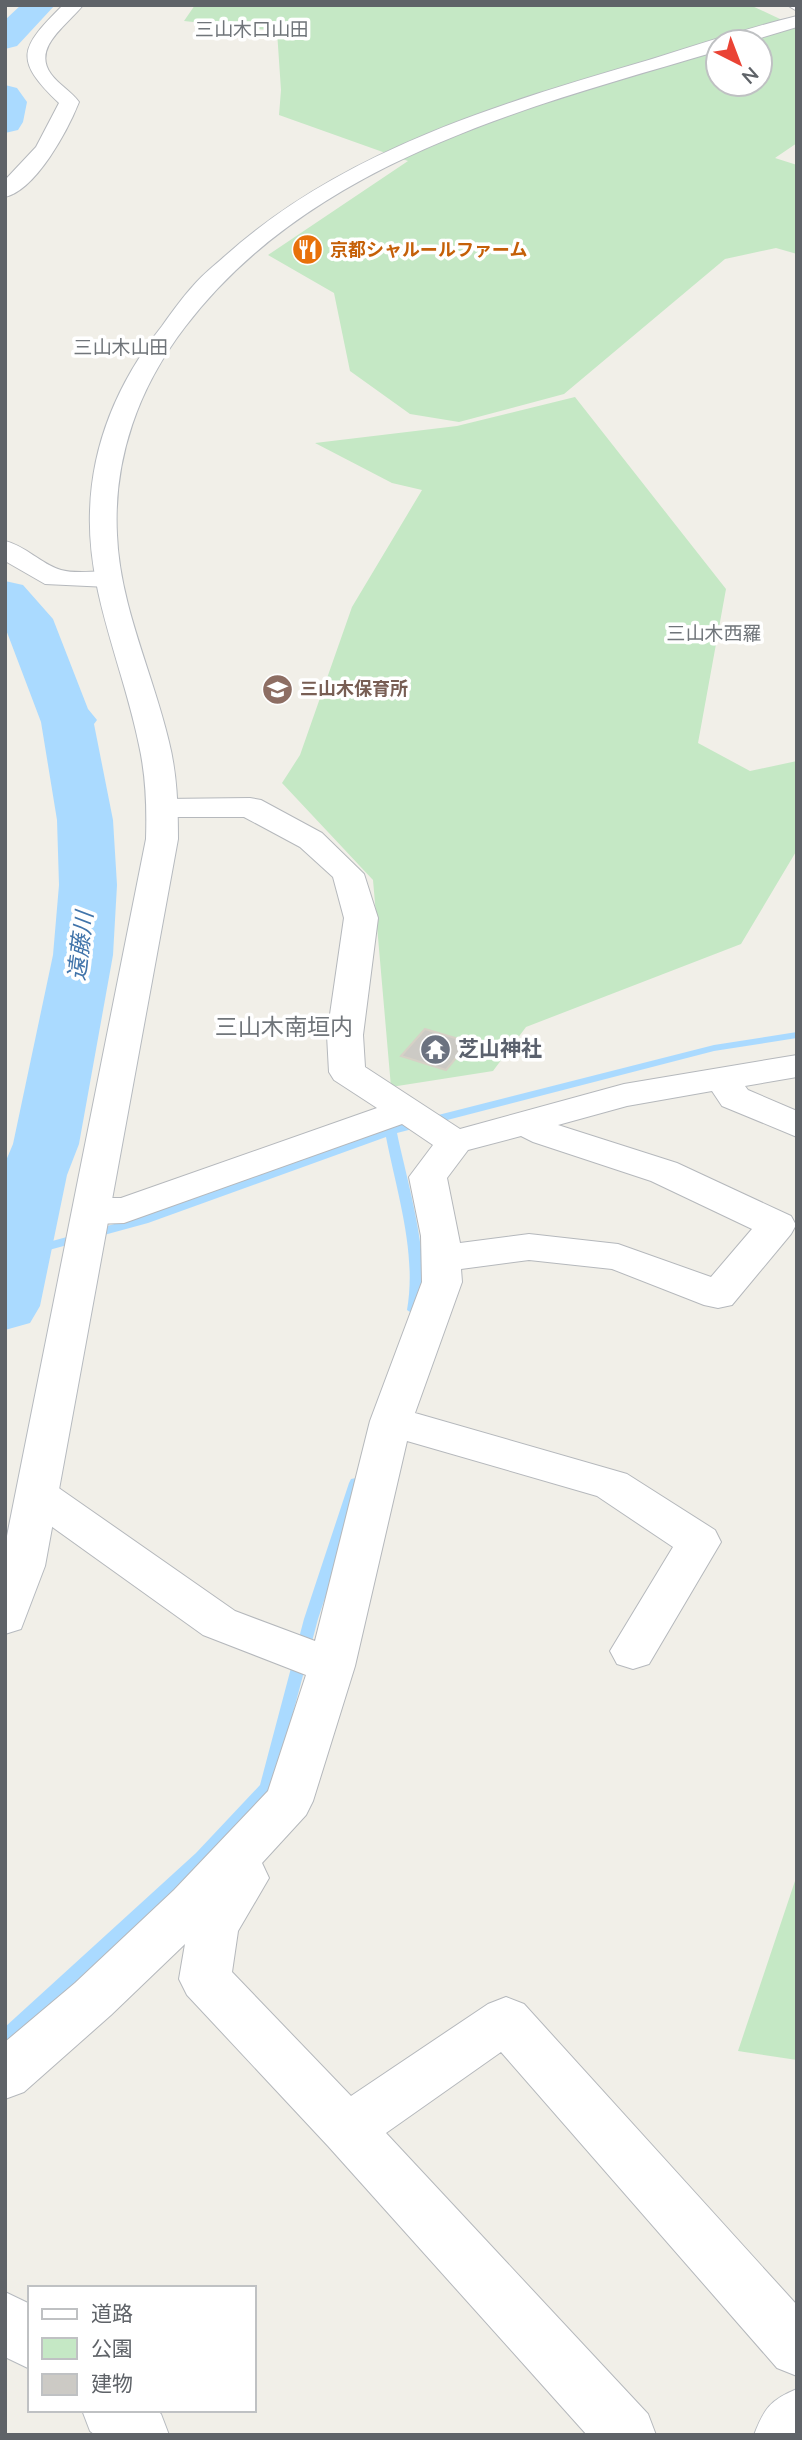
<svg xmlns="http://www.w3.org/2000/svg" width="802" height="2440" viewBox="0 0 802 2440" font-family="'Nunito Sans','Noto Sans JP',sans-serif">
<rect width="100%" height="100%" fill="#f1efe8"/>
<path fill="#c5e8c5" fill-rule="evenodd" d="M 195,5 L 750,5 L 797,27 L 797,143 L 775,158 L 797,165 L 797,254 L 776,248 L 725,259 L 564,394 L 459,422 L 410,414 L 350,371 L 334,293 L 268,255 L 408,161 L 279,115 L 281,90 L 277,31 L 184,21 ZM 718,42 L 760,42 L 760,84 L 718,84 Z
M 575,397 L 726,589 L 698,743 L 750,771 L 797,761 L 797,850 L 741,944 L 526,1027 L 493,1071 L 391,1087 L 373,880 L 282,783 L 300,755 L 352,607 L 422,490 L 392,483 L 315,443 L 457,426 Z
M 797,1875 L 797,2060 L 738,2051 Z"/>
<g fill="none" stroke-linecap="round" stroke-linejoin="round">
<path fill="#aadaff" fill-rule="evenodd" d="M 797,1032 L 797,1038 L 714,1051 L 397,1133 C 406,1177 435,1273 418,1313 L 413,1314 L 407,1310 C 417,1253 397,1193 386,1137 L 148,1223 L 16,1259 L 10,1255 L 12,1252 L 140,1217 L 387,1128 L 714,1045 Z
M 356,1478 L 361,1479 L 363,1483 L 318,1619 L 272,1792 L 208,1863 L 11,2043 L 5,2045 L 5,2027 L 196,1853 L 260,1785 L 304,1619 L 349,1483 L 351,1479 Z"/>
<path fill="#aadaff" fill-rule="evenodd" d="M 21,5 L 55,5 L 17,46 L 5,49 L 5,20 Z
M 5,85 L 17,88 L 27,102 L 23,122 L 18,130 L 5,133 Z
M 5,581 L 23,585 L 53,619 L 88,709 L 97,720 L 94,724 L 113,820 L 117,885 L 113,955 L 79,1144 L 67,1175 L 40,1306 L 30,1323 L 5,1330 L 5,1163 L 13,1144 L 53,955 L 59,885 L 57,820 L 41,722 L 5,627 Z"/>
</g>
<path fill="#cccac5" stroke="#d6d1c6" stroke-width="2" d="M 425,1029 L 469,1042 L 446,1070 L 401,1056 Z"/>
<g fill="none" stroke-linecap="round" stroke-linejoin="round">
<defs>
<path id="street" d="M 63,5 L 83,5 C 69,24 31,47 51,74 C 59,85 71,91 79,102 C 68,130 36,190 5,197 L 5,180 L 36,147 L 59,103 C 13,59 20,48 63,5 Z
M 787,5 L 797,5 L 797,11 Z
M 5,541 C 26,546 41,564 61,570 C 79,575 99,569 118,573 L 122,579 L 118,585 L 108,587 L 45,584 L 5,561 Z
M 250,798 L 261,800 L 322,833 L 364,874 L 378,918 L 363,1035 L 365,1067 L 460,1129 L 624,1084 L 797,1055 L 797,1077 L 745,1086 L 748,1090 L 797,1111 L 797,1137 L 722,1106 L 712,1091 L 627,1106 L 558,1125 L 677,1163 L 791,1216 L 796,1225 L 791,1234 L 732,1305 L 718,1308 L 704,1305 L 612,1269 L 529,1260 L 461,1269 L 462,1282 L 415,1413 L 627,1474 L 715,1530 L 721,1542 L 649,1664 L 633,1669 L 617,1664 L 610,1651 L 673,1547 L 597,1496 L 407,1441 L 355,1666 L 313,1801 L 306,1815 L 262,1863 L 269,1878 L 238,1931 L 232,1972 L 351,2096 L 488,2004 L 506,1997 L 524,2004 L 797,2305 L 797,2376 L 777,2368 L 501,2052 L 386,2133 L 648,2414 L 656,2435 L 587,2435 L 328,2146 L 187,1995 L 179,1979 L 185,1944 L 111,2015 L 24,2092 L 5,2099 L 5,2042 L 75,1983 L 174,1890 L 268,1791 L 306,1675 L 203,1635 L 23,1506 L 16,1495 L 23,1484 L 38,1479 L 53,1484 L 235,1611 L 315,1641 L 370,1421 L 422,1282 L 421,1236 L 409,1177 L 433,1145 L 402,1124 L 124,1223 L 93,1224 L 79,1220 L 74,1211 L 79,1202 L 93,1198 L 121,1198 L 377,1108 L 334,1080 L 329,1072 L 327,1035 L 344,918 L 333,877 L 300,847 L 244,817 L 163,817 L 152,815 L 147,808 L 152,801 L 163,799 ZM 521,1136 L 533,1142 L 651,1181 L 752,1229 L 711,1277 L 618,1244 L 529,1234 L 460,1243 L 447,1178 L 468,1150 Z"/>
<path id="secondary" d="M 797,16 L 797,27 L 747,42 L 718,42 L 718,51 C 528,107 311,161 185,327 C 139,387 113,458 117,535 C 120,607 153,673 169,742 C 177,774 178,806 178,839 L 45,1566 L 21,1629 L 5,1634 L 5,1546 L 146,839 C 147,807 146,776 139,745 C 123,665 87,593 90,511 C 92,442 120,379 162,326 C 172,312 182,298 193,286 C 202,275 215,265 225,256 C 344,149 502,103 652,59 C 701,44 747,28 797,16 Z
M 5,2292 L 30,2304 L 30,2369 L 5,2357 Z
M 797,2389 L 797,2435 L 754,2435 C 764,2409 770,2400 797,2389 Z
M 82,2410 L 156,2410 L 161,2414 L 169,2435 L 95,2435 L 90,2431 Z"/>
</defs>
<use href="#street" stroke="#b5b8bc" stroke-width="2"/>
<use href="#secondary" stroke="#b6babf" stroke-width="2"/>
<use href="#street" fill="#fff" fill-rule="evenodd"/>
<use href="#secondary" fill="#fff" fill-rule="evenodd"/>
</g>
<defs>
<symbol id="restaurant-disc" viewBox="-11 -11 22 22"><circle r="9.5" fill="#e8710a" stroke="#fff"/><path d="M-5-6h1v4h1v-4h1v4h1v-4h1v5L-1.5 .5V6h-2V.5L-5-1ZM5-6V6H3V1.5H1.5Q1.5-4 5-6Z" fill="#fff"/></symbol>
<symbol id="school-disc" viewBox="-11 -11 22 22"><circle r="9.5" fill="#8d6e63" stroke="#fff"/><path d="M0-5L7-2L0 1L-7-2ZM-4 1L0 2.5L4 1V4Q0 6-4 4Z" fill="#fff"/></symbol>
<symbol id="temple-disc" viewBox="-11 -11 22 22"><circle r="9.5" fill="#6b7280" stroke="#fff"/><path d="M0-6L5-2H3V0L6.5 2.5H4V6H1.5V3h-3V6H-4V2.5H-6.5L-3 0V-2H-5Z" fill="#fff"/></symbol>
</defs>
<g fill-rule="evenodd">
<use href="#restaurant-disc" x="290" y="232" width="35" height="35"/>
<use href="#school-disc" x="260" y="672" width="35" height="35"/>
<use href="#temple-disc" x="418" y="1032" width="35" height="35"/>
</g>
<g text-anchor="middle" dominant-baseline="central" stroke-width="7" stroke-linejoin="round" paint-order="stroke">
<g font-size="18" font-weight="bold" fill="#c56008" stroke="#fff" text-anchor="start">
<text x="330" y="250">京都シャルールファーム</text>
</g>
<g font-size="18" font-weight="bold" fill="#785e54" stroke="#fff" text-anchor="start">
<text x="300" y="689">三山木保育所</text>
</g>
<g font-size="19" fill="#70757a" stroke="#fff">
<text x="252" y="30">三山木口山田</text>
<text x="121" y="348">三山木山田</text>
<text x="714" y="634">三山木西羅</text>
</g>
<g font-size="21" font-weight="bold" fill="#5b616d" stroke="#fff" text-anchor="start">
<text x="458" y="1049">芝山神社</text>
</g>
<g font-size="23" font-style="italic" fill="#4174aa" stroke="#fff">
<text transform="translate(81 946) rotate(-83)">遠藤川</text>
</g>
<g font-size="23" fill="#70757a" stroke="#fff">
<text x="284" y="1027">三山木南垣内</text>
</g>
</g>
<rect width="802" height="2440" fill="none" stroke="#5f6368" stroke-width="14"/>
<rect x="28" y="2286" width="228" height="126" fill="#ffffff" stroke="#bfc1c3" stroke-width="2"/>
<rect x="42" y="2309" width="35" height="10" fill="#ffffff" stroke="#bfc1c3" stroke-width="2"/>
<text x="91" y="2321" font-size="21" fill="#5f6368">道路</text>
<rect x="42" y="2338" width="35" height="21" fill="#c5e8c5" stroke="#bfc1c3" stroke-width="2"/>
<text x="91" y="2356" font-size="21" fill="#5f6368">公園</text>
<rect x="42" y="2374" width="35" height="21" fill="#cccac5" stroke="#bfc1c3" stroke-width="2"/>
<text x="91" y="2391" font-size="21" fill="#5f6368">建物</text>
<g transform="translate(739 63) rotate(138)"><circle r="33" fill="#ffffff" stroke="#bfc1c3" stroke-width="2"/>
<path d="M0-5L12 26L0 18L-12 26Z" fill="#ea4335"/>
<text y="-10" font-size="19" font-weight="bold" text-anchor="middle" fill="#5f6368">N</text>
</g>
</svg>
